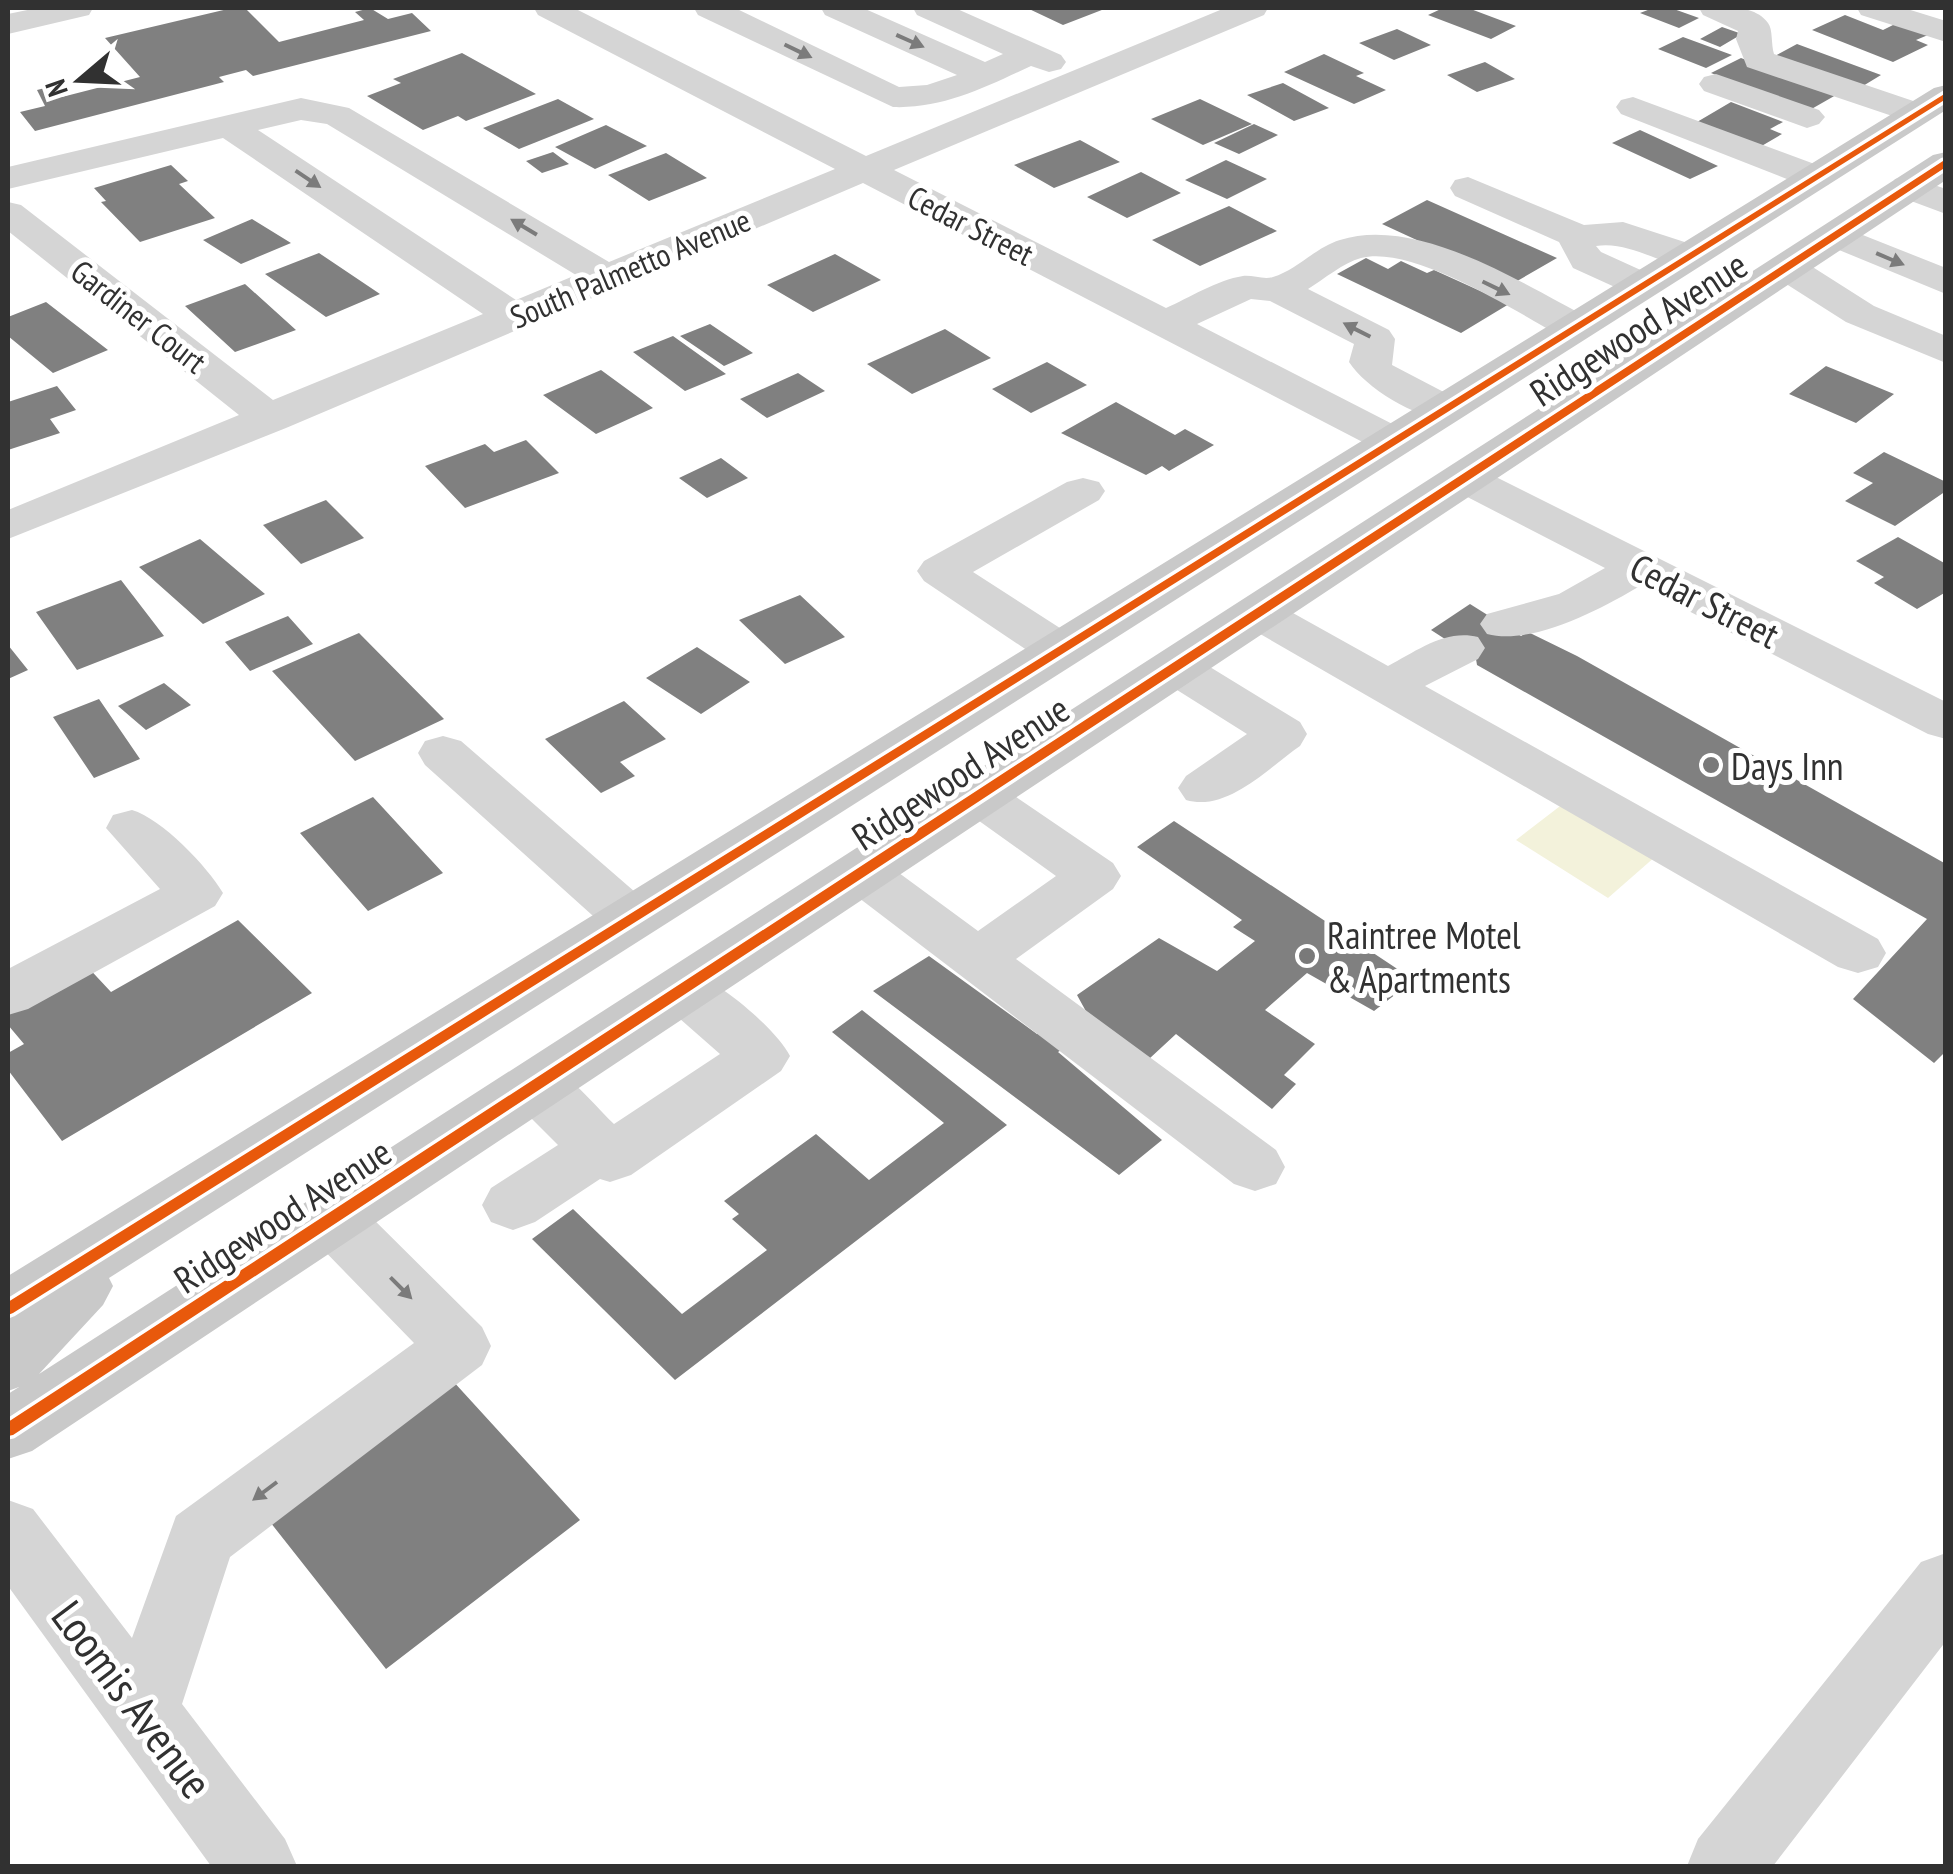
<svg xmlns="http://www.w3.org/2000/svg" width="1953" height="1874" viewBox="0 0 1953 1874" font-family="'PT Sans Narrow',sans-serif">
<rect width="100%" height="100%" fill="#fff"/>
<path fill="#f3f2db" d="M 1568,800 L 1656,856 L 1608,898 L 1516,840 Z"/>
<path fill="#808080" d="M 232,8 L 245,8 L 279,42 L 364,20 L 355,12 L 370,8 L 388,19 L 412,13 L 431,31 L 253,76 L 246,70 L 219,77 L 224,82 L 35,131 L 20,112 L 45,106 L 37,90 L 53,86 L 62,97 L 140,77 L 105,38 Z
M 1027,8 L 1107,8 L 1063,25 Z
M 1443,8 L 1468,8 L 1516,26 L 1491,39 L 1428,15 Z
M 1653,8 L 1671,8 L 1699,18 L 1679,28 L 1640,13 Z
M 1845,15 L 1883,30 L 1897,23 L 1928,35 L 1916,40 L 1928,45 L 1893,62 L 1812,30 Z
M 1722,27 L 1742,34 L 1720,47 L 1700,39 Z
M 1397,29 L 1431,45 L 1394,60 L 1359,43 Z
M 1683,37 L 1732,55 L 1706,68 L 1658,49 Z
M 1797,44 L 1881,75 L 1858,89 L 1773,57 Z
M 462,53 L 536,94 L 466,121 L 458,116 L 423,130 L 367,96 L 401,83 L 393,79 Z
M 1324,54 L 1364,73 L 1356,76 L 1386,90 L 1354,104 L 1284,72 Z
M 1741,58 L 1836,95 L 1808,111 L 1711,73 Z
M 1485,62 L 1515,79 L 1477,92 L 1447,75 Z
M 1283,83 L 1329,108 L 1294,121 L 1247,95 Z
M 558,99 L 594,119 L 519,149 L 483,128 Z
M 1200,99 L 1252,124 L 1203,145 L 1151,119 Z
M 1731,102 L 1783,122 L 1770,129 L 1782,134 L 1753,151 L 1697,122 Z
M 1254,124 L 1278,135 L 1239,154 L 1214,143 Z
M 606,125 L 647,146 L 595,169 L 555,147 Z
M 1640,130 L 1718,166 L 1690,179 L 1612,143 Z
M 1080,140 L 1120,162 L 1054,188 L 1014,165 Z
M 553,152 L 569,164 L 542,173 L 526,161 Z
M 666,153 L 707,178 L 649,201 L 608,175 Z
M 1226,160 L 1267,179 L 1227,199 L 1185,180 Z
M 171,165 L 188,181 L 179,184 L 215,218 L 140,242 L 101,202 L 106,201 L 94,188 Z
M 1141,172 L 1181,193 L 1127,218 L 1087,197 Z
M 1427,200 L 1557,258 L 1512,284 L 1382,224 Z
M 1229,206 L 1277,231 L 1200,266 L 1152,240 Z
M 252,219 L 291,243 L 241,264 L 203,240 Z
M 319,253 L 380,294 L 326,317 L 265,274 Z
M 835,254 L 881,280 L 813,312 L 767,285 Z
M 1366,258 L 1388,269 L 1401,261 L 1427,273 L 1434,270 L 1509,304 L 1461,333 L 1337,274 Z
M 245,284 L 296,330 L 235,352 L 185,306 Z
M 46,302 L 108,350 L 53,373 L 8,336 L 8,317 Z
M 710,324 L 753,353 L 724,366 L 680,336 Z
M 945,329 L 991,358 L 912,394 L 867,364 Z
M 673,336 L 726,374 L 685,391 L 633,352 Z
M 1047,362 L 1087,385 L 1031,413 L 992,389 Z
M 1826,366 L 1894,394 L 1856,423 L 1789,394 Z
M 601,370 L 653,408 L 596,434 L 543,395 Z
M 798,373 L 825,391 L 767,418 L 740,399 Z
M 57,386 L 76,410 L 50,419 L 60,433 L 8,450 L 8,402 Z
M 1116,402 L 1175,435 L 1185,429 L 1214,445 L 1169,471 L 1162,466 L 1146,475 L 1061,433 Z
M 526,440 L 559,473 L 465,508 L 425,466 L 485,444 L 494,452 Z
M 1884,452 L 1946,482 L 1946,491 L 1895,526 L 1845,501 L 1873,483 L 1853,473 Z
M 721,458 L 748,478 L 707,498 L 679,478 Z
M 326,500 L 364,538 L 301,564 L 263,525 Z
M 1898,537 L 1946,564 L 1946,592 L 1917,609 L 1874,583 L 1884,577 L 1856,561 Z
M 200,539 L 265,594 L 203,624 L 139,567 Z
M 121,580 L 164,636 L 77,670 L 36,612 Z
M 800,595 L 845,637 L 785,664 L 739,620 Z
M 1470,604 L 1521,636 L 1528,632 L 1577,656 L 1946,864 L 1946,1051 L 1934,1063 L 1853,999 L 1927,919 L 1477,665 L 1476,659 L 1431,630 Z
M 288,616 L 313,644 L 250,671 L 225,642 Z
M 359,633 L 444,719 L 355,761 L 272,671 Z
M 8,645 L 28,670 L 8,679 Z
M 697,647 L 750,682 L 701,714 L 646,678 Z
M 164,683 L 191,705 L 146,730 L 118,706 Z
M 99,699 L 140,759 L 94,778 L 53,717 Z
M 624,701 L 666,739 L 620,762 L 635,776 L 601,793 L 545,739 Z
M 373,797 L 443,873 L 368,911 L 300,833 Z
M 1174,821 L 1414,980 L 1374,1011 L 1307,973 L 1265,1010 L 1315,1044 L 1284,1075 L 1296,1084 L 1272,1109 L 1176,1034 L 1136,1071 L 1088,1015 L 1077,995 L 1159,938 L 1217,971 L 1255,941 L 1233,927 L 1242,920 L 1137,847 Z
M 238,920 L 312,993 L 62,1141 L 8,1070 L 8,1053 L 24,1044 L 8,1025 L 8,1004 L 83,962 L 111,992 Z
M 929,956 L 1037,1034 L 1049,1024 L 1076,1040 L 1058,1052 L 1162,1140 L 1119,1175 L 873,991 Z
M 862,1010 L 1007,1125 L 675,1380 L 532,1239 L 573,1209 L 682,1314 L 767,1250 L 732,1219 L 739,1214 L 724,1201 L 816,1134 L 869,1180 L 944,1123 L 832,1032 Z
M 452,1380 L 580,1520 L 386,1669 L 263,1513 Z"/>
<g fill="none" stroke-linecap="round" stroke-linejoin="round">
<path fill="#d5d5d5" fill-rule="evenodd" d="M 37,8 L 93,8 L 89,15 L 8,34 L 8,14 Z
M 534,8 L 574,8 L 866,156 L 1225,8 L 1268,8 L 1264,15 L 894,170 L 1166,308 C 1189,298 1217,280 1243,276 C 1253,275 1264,280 1273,277 C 1297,270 1316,247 1340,240 C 1417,215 1523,284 1589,318 L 1595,327 L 1589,336 L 1575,339 L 1561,336 C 1514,311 1414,245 1361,258 C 1343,263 1324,279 1308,289 L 1389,330 L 1395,339 L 1392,365 L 1459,400 L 1465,409 L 1459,418 C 1426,426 1367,390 1349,362 L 1354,344 L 1270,301 L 1251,299 L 1197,324 L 1408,432 L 1415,441 L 1408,450 L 1393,454 L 1378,450 L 863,183 L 286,428 L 8,539 L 8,510 L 239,415 L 8,231 L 8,202 L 21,205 L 273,400 L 483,314 L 223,138 L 8,189 L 8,167 L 301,98 L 349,108 L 609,262 L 835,169 L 538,15 ZM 301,120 L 327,124 L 576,275 L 516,300 L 258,130 Z
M 694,8 L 735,8 L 899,87 L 927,85 L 957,75 L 825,15 L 821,8 L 863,8 L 985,62 L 1003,54 L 917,15 L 913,8 L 955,8 L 1061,55 L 1066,62 L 1061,69 L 1049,72 L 1031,66 C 986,87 943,109 893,107 L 698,15 Z
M 1699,8 C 1719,7 1754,3 1768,23 C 1773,29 1771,45 1774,54 L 1928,106 L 1934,113 L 1928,120 L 1916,124 L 1747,67 L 1736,39 L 1738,31 L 1703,15 Z
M 1857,8 L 1904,8 L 1946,21 L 1946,42 L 1861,15 Z
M 1716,74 L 1819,110 L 1825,117 L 1819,124 L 1807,128 L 1704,91 L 1699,84 L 1704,77 Z
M 1633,97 L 1828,169 L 1833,177 L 1828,185 L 1815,188 L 1802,185 L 1621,114 L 1616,107 L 1621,100 Z
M 1908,176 L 1946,189 L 1946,214 L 1895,195 L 1890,187 L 1895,179 Z
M 1468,177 L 1584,225 L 1623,222 L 1703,248 L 1708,256 L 1703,264 C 1667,273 1635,240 1596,246 L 1601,252 L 1656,277 L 1662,285 L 1656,293 L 1642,297 L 1628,293 L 1573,268 L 1559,242 L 1455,196 L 1450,188 L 1455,180 Z
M 1835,224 L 1946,268 L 1946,294 L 1822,243 L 1816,235 L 1822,227 Z
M 1786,255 L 1800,259 L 1874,306 L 1946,336 L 1946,363 L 1846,322 L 1772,275 L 1767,267 L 1772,259 Z
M 1464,465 L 1480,469 L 1946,702 L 1946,739 L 1928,734 L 1640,586 C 1601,609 1532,646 1487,634 L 1480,624 L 1487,614 L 1559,594 L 1605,568 L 1448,487 L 1442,478 L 1448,469 Z
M 1083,478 L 1099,482 L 1105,491 L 1099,500 L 973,572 L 1077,639 L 1084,650 L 1077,661 L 1060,665 L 1043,661 L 924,581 L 917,571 L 924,561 L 1067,482 Z
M 1258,598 L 1275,603 L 1388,666 C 1417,651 1445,629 1478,637 L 1485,648 L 1478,659 L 1425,686 L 1878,939 L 1886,953 L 1878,967 L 1858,973 L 1838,967 L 1241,623 L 1234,613 L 1241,603 Z
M 1175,652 L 1192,656 L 1300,722 L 1307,734 L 1300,746 C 1267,769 1227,812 1186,800 L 1178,788 L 1186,776 L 1247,734 L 1158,678 L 1151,667 L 1158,656 Z
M 443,736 L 461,741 L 650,905 L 658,919 L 650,933 L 631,938 L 612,933 L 425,765 L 418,753 L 425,741 Z
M 979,779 L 997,784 L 1113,863 L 1121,876 L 1113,889 L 1016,959 L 1276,1150 L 1285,1167 L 1276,1184 L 1255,1191 L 1234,1184 L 842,885 L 834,872 L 842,859 L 861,853 L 880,859 L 978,931 L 1056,876 L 961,808 L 953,796 L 961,784 Z
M 132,810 C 162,819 207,866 223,893 L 215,906 L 28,1009 L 8,1015 L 8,969 L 160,889 L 106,828 L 113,815 Z
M 683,968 C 715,978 774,1026 790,1056 L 781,1071 L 631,1175 L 610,1182 L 600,1179 L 535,1222 L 513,1230 L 491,1222 L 482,1205 L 491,1188 L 558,1145 L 514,1101 L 506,1085 L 514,1069 C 560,1055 583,1095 614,1124 L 720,1054 L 663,1004 L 655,989 L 663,974 Z
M 332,1193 L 354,1200 L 482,1327 L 491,1346 L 482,1365 L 230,1557 L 182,1704 L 285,1839 L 297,1866 L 211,1866 L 8,1586 L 8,1500 L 33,1509 L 132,1638 L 176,1516 L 414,1343 L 310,1236 L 301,1218 L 310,1200 Z
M 1946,1553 L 1946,1641 L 1773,1866 L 1687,1866 L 1698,1839 L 1921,1562 Z"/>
<path fill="#c9c9c9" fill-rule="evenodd" d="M 1946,85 L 1946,110 L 109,1278 L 113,1286 L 103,1305 L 39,1374 L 1933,155 L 1946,152 L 1946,180 L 32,1451 L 8,1459 L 8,1394 L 19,1387 L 8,1391 L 8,1276 L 1934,88 Z"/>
<defs>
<path id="cycleway" d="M 1946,93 L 1946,99 L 13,1313 L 8,1315 L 8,1302 Z
M 1943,161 L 1946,161 L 1946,167 L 13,1435 L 8,1436 L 8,1422 Z"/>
</defs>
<use href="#cycleway" stroke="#fff" stroke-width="7"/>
<use href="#cycleway" fill="#e8590c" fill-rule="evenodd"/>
</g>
<defs><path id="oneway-solid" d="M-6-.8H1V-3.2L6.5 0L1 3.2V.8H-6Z" transform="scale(2.5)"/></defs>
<g fill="#7b7b7b">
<use href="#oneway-solid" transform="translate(910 41) rotate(24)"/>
<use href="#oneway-solid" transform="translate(798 51) rotate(26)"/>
<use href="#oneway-solid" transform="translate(308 179) rotate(34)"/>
<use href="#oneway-solid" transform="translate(524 227) rotate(-149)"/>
<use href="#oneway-solid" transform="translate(1890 259) rotate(23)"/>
<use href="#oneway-solid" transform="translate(1496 288) rotate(26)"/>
<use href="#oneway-solid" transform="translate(1357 330) rotate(-153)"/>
<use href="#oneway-solid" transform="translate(401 1288) rotate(45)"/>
<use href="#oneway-solid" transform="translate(265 1491) rotate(143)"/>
</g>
<g fill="#797979" stroke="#fff" stroke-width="4">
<circle cx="1711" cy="765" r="10"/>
<circle cx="1307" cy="956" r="10"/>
</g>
<g text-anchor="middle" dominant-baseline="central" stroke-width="10" stroke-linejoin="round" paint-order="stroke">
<g font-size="32" fill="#313131" stroke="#fff">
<text transform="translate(971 225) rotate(27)">Cedar Street</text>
<text transform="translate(630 268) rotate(-23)">South Palmetto Avenue</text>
<text transform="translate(139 316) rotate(38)">Gardiner Court</text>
</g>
<g font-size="38" fill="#313131" stroke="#fff">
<text transform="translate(1638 328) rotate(-33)">Ridgewood Avenue</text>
<text transform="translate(1705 600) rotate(27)">Cedar Street</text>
<text transform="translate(960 772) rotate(-33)">Ridgewood Avenue</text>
<text transform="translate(282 1215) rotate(-33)">Ridgewood Avenue</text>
</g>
<g font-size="38" fill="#313131" stroke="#fff" text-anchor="start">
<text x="1731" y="765">Days Inn</text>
<text x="1327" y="934">Raintree Motel<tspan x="1327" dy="44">&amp; Apartments</tspan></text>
</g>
<g font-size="45" fill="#313131" stroke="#fff">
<text transform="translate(133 1699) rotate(53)">Loomis Avenue</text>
</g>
</g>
<rect width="1953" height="1874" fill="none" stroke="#313131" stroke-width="20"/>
<g transform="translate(80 80) rotate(251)" stroke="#ffffff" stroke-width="8" paint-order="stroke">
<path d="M0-8L18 38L0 25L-18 38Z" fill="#313131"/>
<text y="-15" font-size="28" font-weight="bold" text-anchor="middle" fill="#313131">N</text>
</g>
</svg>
